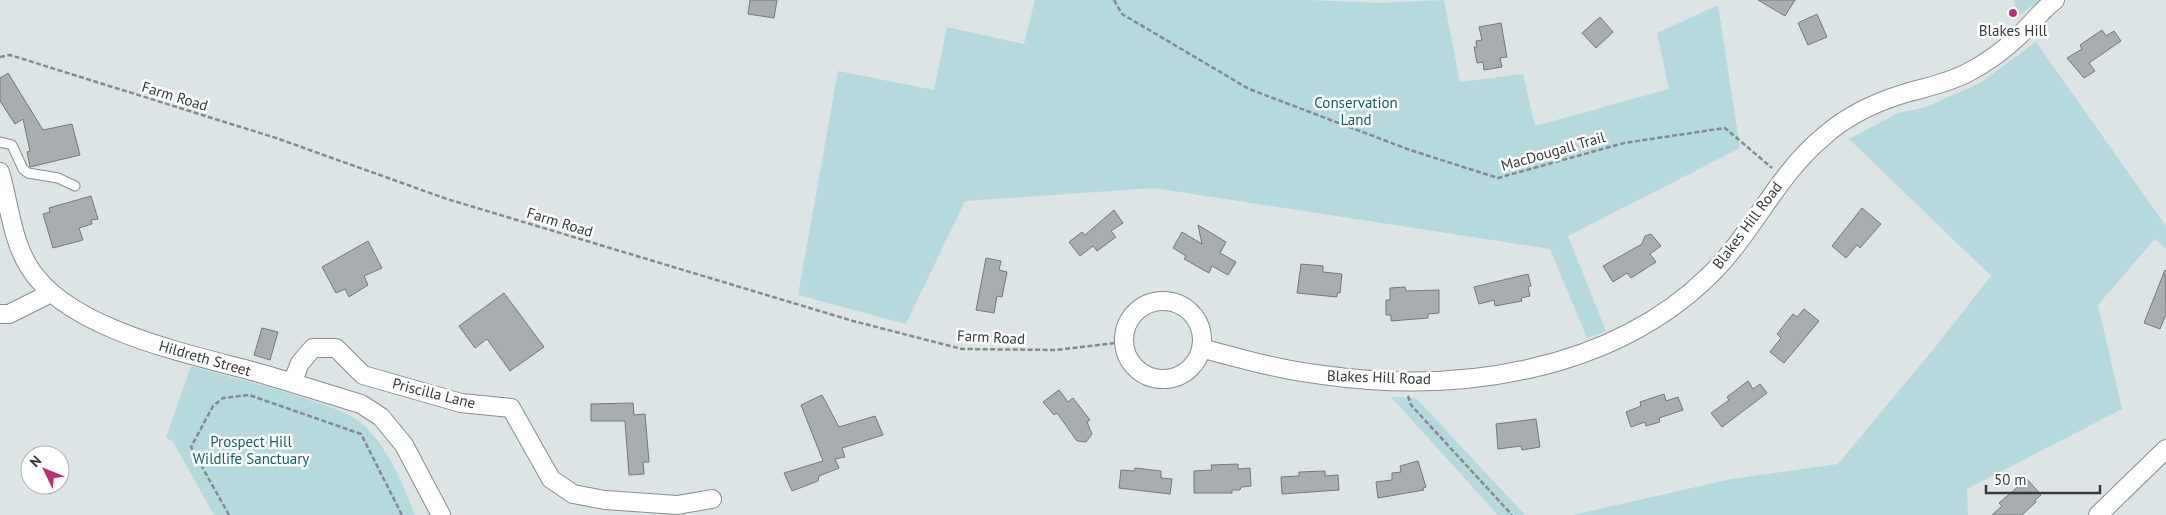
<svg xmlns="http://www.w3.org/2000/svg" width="2166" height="515" viewBox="0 0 2166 515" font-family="'PT Sans',sans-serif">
<rect width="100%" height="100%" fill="#dde4e5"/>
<path fill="#b5d9dd" d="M 1035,0 L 1308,0 L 1380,3 L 1444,0 L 1460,82 L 1523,74 L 1535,126 L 1669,89 L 1657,33 L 1718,5 L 1740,148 L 1568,236 L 1606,331 L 1587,338 L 1550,249 L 1154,188 L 965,201 L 906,324 L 798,295 L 838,71 L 934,90 L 947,27 L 1024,44 Z
M 2014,0 L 2041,0 L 2018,16 Z
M 2036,42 L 2166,226 L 2166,249 L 2155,239 L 2098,305 L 2122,409 L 1967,489 L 1968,515 L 1573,515 L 1731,479 L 1838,464 L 1936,346 L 1991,276 L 1849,139 L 1898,113 L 1926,107 L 1980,83 Z
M 191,366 C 231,377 272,387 312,401 C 328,406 348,412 361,423 C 387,445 403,484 415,515 L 214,515 L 173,442 L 166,438 Z
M 1391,397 L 1416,398 L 1525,515 L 1498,515 Z"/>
<path fill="#a8aeaf" stroke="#737979" d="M 750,0 L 777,0 L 774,18 L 748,14 Z
M 1758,0 L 1795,0 L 1785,16 Z
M 1817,14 L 1827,37 L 1808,45 L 1798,23 Z
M 1600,17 L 1613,32 L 1596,48 L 1582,33 Z
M 1501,23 L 1507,57 L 1500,58 L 1502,67 L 1484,70 L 1483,62 L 1477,63 L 1474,47 L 1477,47 L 1476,41 L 1482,40 L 1479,27 Z
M 2102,30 L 2106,36 L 2114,31 L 2121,41 L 2089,63 L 2095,71 L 2084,78 L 2067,58 L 2082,49 L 2080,45 Z
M 8,73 L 43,130 L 72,124 L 80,155 L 30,167 L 27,152 L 30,151 L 23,119 L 15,124 L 0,101 L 0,78 Z
M 91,196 L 98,219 L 91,220 L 92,224 L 79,228 L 83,240 L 53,248 L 43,214 L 50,212 L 49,208 Z
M 1862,208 L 1881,224 L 1860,248 L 1857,245 L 1846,258 L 1832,246 Z
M 1114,210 L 1123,223 L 1111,231 L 1116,237 L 1097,251 L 1093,246 L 1080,256 L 1069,242 L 1082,232 L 1085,235 Z
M 1198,225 L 1226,242 L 1220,253 L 1236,262 L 1228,275 L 1212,266 L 1209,273 L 1184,259 L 1186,256 L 1173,248 L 1182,232 L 1202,244 Z
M 1651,234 L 1661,246 L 1650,254 L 1656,262 L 1631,278 L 1627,273 L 1613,282 L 1603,266 L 1642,244 L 1645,236 Z
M 368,241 L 382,268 L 364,276 L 368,285 L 349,297 L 345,289 L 336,293 L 322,267 Z
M 986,258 L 1001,261 L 999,270 L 1007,272 L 1002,297 L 997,296 L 994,313 L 976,310 Z
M 1301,264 L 1323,266 L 1323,272 L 1342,274 L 1340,293 L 1337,293 L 1337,297 L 1297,293 Z
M 2165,270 L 2166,314 L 2160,329 L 2144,323 Z
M 1528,274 L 1531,286 L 1528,287 L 1530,296 L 1521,298 L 1522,301 L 1495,306 L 1494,300 L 1479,304 L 1474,287 Z
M 1405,287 L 1406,291 L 1439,290 L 1439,313 L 1428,314 L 1428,318 L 1391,321 L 1391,315 L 1386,315 L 1386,300 L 1390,300 L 1390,288 Z
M 504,293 L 544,347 L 510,371 L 487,339 L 475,348 L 459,326 Z
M 1804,309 L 1819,321 L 1784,363 L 1770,352 L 1781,338 L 1777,334 L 1793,314 L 1797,317 Z
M 262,328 L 278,332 L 270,360 L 254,355 Z
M 1748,381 L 1753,389 L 1760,384 L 1767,393 L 1722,427 L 1711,413 L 1729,400 L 1727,397 Z
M 1059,390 L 1068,402 L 1073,398 L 1090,420 L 1087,422 L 1092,434 L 1086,442 L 1077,441 L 1057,413 L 1054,415 L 1043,402 Z
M 1664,394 L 1666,401 L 1678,397 L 1683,410 L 1659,418 L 1660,422 L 1646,426 L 1645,422 L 1631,427 L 1626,412 L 1641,406 L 1640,402 Z
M 822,395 L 839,427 L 875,416 L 883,435 L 842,448 L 845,457 L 835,459 L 839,468 L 819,476 L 818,481 L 792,491 L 784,473 L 823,461 L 801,405 Z
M 633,403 L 634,415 L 645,414 L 649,462 L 643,462 L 644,474 L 629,475 L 625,421 L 591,421 L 591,404 Z
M 1536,419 L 1540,447 L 1522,450 L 1521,446 L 1498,449 L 1496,424 Z
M 1418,461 L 1426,487 L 1423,488 L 1424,490 L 1378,498 L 1376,482 L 1392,480 L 1392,473 L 1401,472 L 1400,466 Z
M 1238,464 L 1238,469 L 1250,468 L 1251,486 L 1241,487 L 1240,490 L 1232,490 L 1232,493 L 1194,493 L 1194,471 L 1212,470 L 1211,465 Z
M 1135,468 L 1161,471 L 1161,478 L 1172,479 L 1170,494 L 1119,488 L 1121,470 L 1134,471 Z
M 1325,471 L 1325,476 L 1338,475 L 1339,490 L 1282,494 L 1281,477 L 1299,476 L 1299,472 Z
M 2027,479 L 2041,495 L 2035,500 L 2036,502 L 2022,515 L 1992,515 L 2002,506 L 1999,503 Z"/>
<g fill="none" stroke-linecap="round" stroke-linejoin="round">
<defs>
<path id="lane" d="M 0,142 L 12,145 L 23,169 L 28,173 L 58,178 L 75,186"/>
<path id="street" d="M 0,172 C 9,203 12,240 29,267 C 67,329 185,353 252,371 C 288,381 324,393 361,404 L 381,417 L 404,445 L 441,515
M1124 340a39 39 0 1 1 78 0a39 39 0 1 1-78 0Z
M 0,314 L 9,314 L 51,293
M 1201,348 C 1241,359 1281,370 1323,375 C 1456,394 1610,373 1710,275 C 1753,233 1776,176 1823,137 C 1846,116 1876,102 1906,93 C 1927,87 1948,83 1967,73 C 1987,63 2004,50 2020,35 C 2032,23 2042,10 2055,0
M 292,383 L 300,363 L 313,348 L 336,348 L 363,375 L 461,403 L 511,408 L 551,479 L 573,494 L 605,500 L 677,505 L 712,499
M 2098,515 L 2166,449"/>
</defs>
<use href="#lane" stroke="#878d8e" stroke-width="11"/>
<use href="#street" stroke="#878d8e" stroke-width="20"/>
<path stroke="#85898a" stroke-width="2.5" stroke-dasharray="5 2.5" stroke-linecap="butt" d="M 1114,0 L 1122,14 L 1249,89 L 1410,150 L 1498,178 L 1624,143 L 1725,128 L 1772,168
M 0,57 L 10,55 L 276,138 L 447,199 L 853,321 L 962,349 L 1056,350 L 1124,342
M 1408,396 L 1411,405 L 1512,515
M 229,515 L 191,447 L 213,406 L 223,398 L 249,395 L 361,434 L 402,515"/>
<use href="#lane" stroke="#fff" stroke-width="9"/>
<use href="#street" stroke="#fff" stroke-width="18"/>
</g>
<circle fill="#b73173" stroke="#fff" stroke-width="2" cx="2013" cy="13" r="5"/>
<g text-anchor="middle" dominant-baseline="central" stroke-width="5" stroke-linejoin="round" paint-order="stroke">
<g font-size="15" fill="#37393a" stroke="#fff">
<text x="2013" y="30">Blakes Hill</text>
</g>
<g font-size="15" fill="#37393a" stroke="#fff">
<text transform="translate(175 96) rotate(17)">Farm Road</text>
<text transform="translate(1553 151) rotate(-16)">MacDougall Trail</text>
<text transform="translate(560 222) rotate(17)">Farm Road</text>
<text transform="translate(1747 225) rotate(-53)">Blakes Hill Road</text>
<text transform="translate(991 337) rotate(3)">Farm Road</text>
<text transform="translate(205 358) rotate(16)">Hildreth Street</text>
<text transform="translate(1379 377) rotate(2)">Blakes Hill Road</text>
<text transform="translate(434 393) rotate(14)">Priscilla Lane</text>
</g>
<g font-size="15" fill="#106269" stroke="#fff">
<text x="1356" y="102">Conservation<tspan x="1356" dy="17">Land</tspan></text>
<text x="251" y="441">Prospect Hill<tspan x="251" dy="17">Wildlife Sanctuary</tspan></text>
</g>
</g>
<g transform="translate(45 470) rotate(313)"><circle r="24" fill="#ffffff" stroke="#afb0b0"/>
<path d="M0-4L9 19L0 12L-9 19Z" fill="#b73173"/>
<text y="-8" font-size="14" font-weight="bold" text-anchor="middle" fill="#37393a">N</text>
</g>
<path d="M1986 485v8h114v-8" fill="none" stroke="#37393a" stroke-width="2.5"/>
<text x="1994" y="485" font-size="15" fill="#37393a" stroke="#ffffff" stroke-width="4" paint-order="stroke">50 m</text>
</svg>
